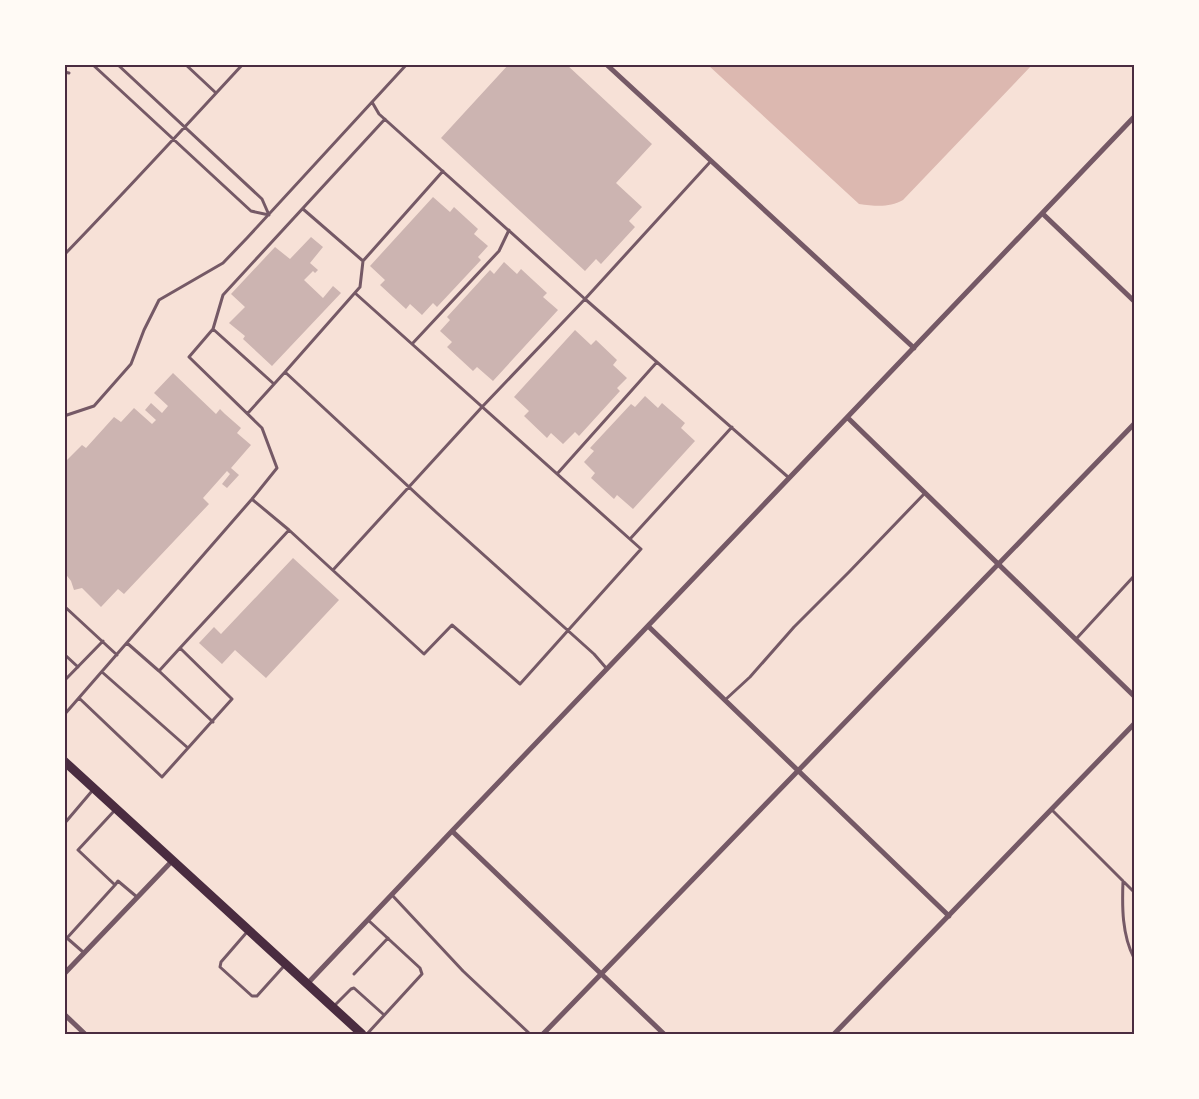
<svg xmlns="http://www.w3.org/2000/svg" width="1199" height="1099" viewBox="0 0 1199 1099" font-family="'Roboto Serif',serif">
<rect width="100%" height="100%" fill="#f7e1d7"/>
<path fill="#dcb8b0" d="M 708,65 L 1032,65 L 903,200 C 889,208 875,206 859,204 Z"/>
<path fill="#ccb4b1" d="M 509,64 L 566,64 L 652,144 L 616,183 L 642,207 L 629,221 L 635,227 L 601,264 L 596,259 L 585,271 L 441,138 Z
M 433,197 L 450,212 L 454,207 L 478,229 L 474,234 L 488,246 L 478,257 L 481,260 L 437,307 L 433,303 L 422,315 L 410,304 L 406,309 L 380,285 L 385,280 L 370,266 Z
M 311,237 L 323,247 L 310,263 L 318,270 L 315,273 L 313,271 L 304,280 L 323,298 L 333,286 L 341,293 L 272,366 L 243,339 L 245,336 L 229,323 L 245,307 L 231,294 L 275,247 L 290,259 Z
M 504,262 L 517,274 L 521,269 L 547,293 L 543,297 L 558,310 L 493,381 L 477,367 L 473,371 L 447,347 L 452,342 L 440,331 L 450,320 L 447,317 L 490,270 L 494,274 Z
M 575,330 L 591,345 L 596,340 L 617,360 L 613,365 L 627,378 L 617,388 L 620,391 L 579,436 L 575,432 L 563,444 L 551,433 L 547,438 L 524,416 L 529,411 L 514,397 Z
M 173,373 L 216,414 L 220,409 L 225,414 L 241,428 L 237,433 L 251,445 L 231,468 L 239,475 L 227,488 L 222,484 L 230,474 L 227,471 L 203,498 L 209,504 L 124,594 L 118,589 L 101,607 L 82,588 L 74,590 L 71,581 L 64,572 L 64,463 L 82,445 L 86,448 L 114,417 L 121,422 L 134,408 L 152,424 L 156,420 L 145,410 L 151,403 L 162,413 L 168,406 L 154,393 Z
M 645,396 L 658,408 L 662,403 L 685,423 L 681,428 L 695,441 L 633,509 L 617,495 L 614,499 L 591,478 L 595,473 L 584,462 L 594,451 L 590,448 L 631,404 L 635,407 Z
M 293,558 L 339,600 L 266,678 L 235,650 L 222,664 L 199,643 L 214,627 L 221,634 Z"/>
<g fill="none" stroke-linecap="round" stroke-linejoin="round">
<path stroke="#755966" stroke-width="3" d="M 92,64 L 251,211 L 269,215 L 262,199 L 117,64
M 185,64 L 216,93
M 64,72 L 69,73
M 711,161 L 585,299 L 788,477
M 303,209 L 363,261
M 64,255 C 125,192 184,128 243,64
M 213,329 L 223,295 L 385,119
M 412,344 L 499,251 L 509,230
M 285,372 L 360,287 L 363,261 L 443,171
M 248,413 L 285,372 L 437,513 L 594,654 L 607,669
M 64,416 L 94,406 L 131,364 L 144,330 L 159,300 L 223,263 L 247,238 L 407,64
M 557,474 L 657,362
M 289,530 L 424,654 L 452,625 L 520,684 L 641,549 L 355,293
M 630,539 L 732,427
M 333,570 L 482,407 L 585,299 L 379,114 L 372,102
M 64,606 L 117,655
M 1077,638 L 1134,576
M 127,643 L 159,671
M 180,648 L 289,530 L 253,500
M 64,654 L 78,667
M 102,672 L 188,748
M 64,681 L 103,641
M 79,698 L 162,777 L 232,699 L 180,648 L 159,671 L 213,722
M 725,700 L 750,677 L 794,627 L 849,572 L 925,493
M 64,715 L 252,499 L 277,468 L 262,428 L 189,357 L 213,329 L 274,384
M 1052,810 L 1134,892
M 64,824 L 92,791
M 1123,881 C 1122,907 1122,935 1134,958
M 115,885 L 118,881 L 137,897
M 392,895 L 463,971 L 530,1034
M 247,932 L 221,962 L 220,967 L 252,996 L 257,996 L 284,966
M 67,938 L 115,885 L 78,850 L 115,810
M 64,940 L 67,938 L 83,952
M 354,974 L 388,938
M 334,1006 L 351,989 L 354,988 L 383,1014
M 367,1034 L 422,974 L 420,968 L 368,920"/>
<path stroke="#755966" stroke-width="5" d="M 606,64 L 914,348
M 1043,214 L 1134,301
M 848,418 L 1134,696
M 648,626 L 949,916
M 452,831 L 664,1034
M 64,974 L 173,860
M 307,984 L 452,831 L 1134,117
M 64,1014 L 85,1034
M 543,1034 L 1134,424
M 834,1034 L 1134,724"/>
<path stroke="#4a2c40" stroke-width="9" d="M 64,761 L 362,1034"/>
</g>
<rect width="1199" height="1099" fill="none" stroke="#fffaf5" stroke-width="132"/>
<rect x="66" y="66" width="1067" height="967" fill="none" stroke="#4a2c40" stroke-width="2"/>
</svg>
